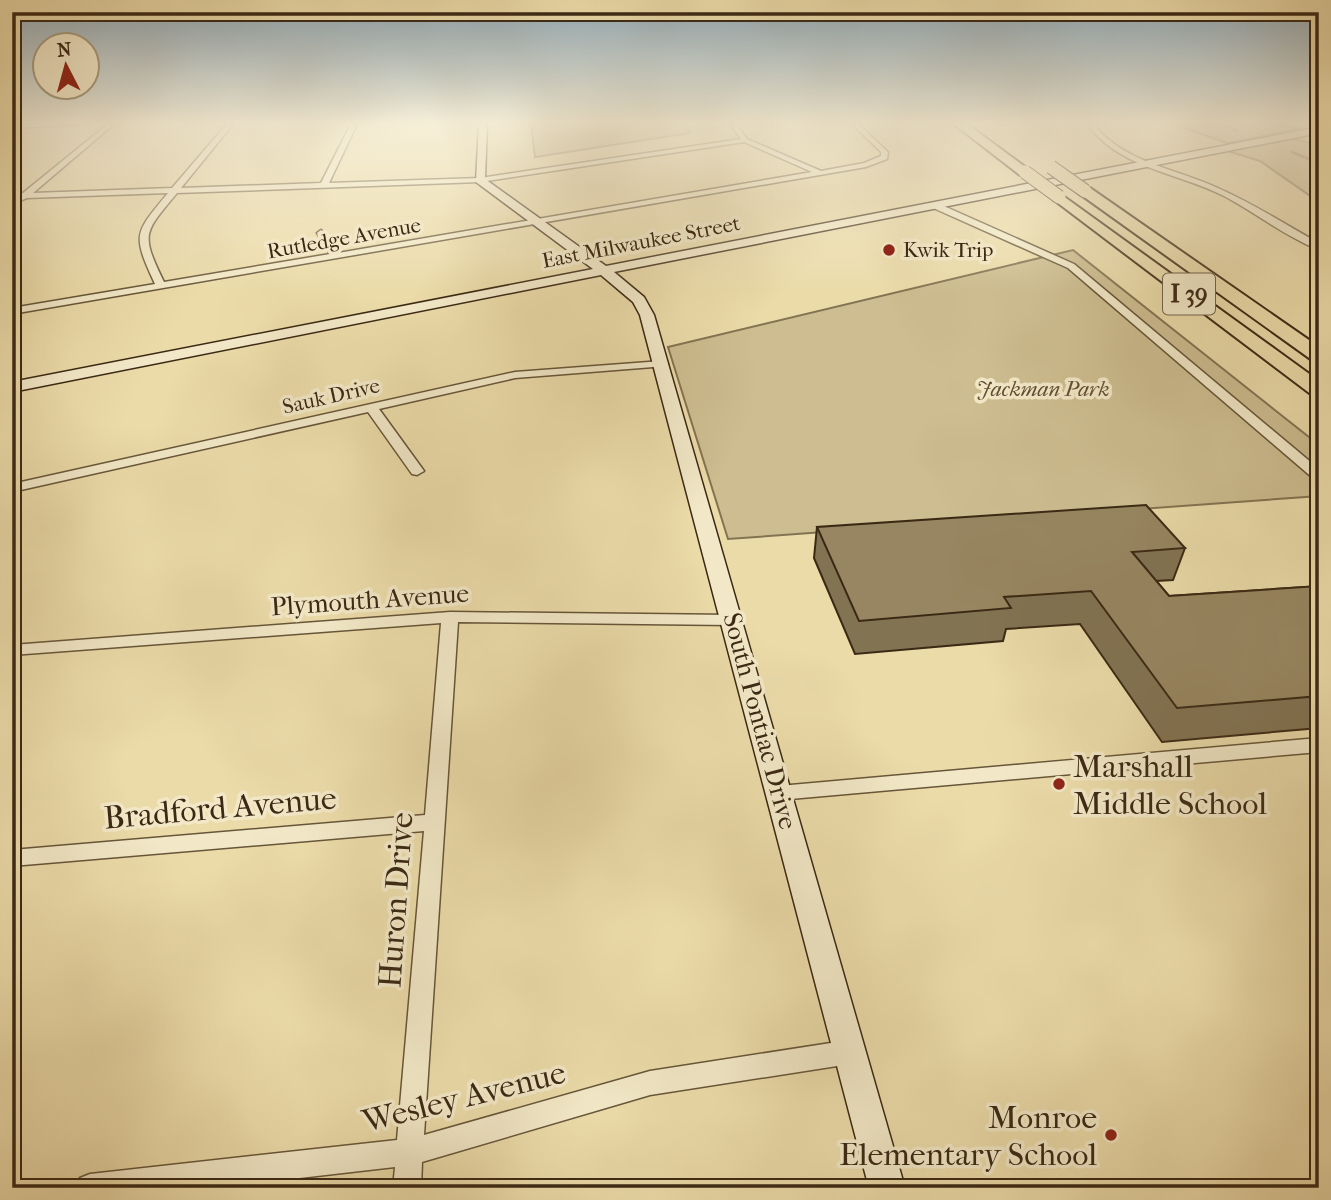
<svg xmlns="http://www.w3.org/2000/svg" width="1331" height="1200" viewBox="0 0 1331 1200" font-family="'IM FELL French Canon',serif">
<rect width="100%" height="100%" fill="#ebdba9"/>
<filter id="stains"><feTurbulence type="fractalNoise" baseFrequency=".00286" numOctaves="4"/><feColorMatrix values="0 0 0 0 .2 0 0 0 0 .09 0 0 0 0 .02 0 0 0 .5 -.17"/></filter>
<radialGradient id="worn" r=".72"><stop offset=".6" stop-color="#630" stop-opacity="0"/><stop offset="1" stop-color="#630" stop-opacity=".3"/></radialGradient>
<path fill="#cdbd90" stroke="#847352" stroke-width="2" d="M 531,124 L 686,124 L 690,133 L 535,157 Z
M 1173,124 L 1282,124 L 1299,129 L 1227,143 Z
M 1292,138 L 1319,146 L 1319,202 L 1260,161 L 1227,151 Z
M 1073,250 L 1319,445 L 1319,496 L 728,539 L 668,347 Z"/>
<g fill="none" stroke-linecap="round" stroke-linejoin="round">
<path stroke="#816f4f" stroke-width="2.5" d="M 1220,124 L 1238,131
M 1292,152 L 1319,163"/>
<defs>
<path id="street" d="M 12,124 L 89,124 L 12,128 Z
M 108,124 L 114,124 L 33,193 L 172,188 L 227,124 L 233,124 L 181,188 L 321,183 L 351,124 L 357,124 L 329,183 L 480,178 L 741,139 L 730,124 L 736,124 L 747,139 L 821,171 L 864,163 L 881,156 L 881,152 L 852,124 L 858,124 L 888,152 L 887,159 L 866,167 L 12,314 L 12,308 L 155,284 C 132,234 134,234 168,193 L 27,198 L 22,200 L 12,198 L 12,194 L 23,193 ZM 744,142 L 812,172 L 338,253 L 321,230 L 317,233 L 330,254 L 164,282 C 140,233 144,233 177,193 L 480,182 Z
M 1087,124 L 1093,124 C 1125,164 1176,168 1220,189 C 1254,204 1286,225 1319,243 L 1319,250 C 1286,237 1256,213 1224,196 C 1177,172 1120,169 1087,124 Z
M 931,203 L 937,203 L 1074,264 L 1319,469 L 1319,480 L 1314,479 L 1068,268 L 931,207 Z
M 662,361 L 668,364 L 666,366 L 515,378 L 379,409 L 424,471 L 417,475 L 412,474 L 368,412 L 12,492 L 12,484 L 515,372 Z
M 450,612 L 732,615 L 740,620 L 732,625 L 458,622 L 424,1135 L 650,1071 L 850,1040 L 859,1044 L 862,1052 L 859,1060 L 850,1064 L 650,1095 L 422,1162 L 421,1188 L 393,1188 L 395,1167 L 212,1188 L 76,1188 L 80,1178 L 90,1174 L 397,1140 L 424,831 L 12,866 L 12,850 L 425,815 L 441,623 L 12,655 L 12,645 Z
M 1319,738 L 1319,752 L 779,800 L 772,798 L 769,793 L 772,788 L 779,786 Z"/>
<path id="secondary" d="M 479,124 L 487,124 L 485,179 L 606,266 L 1319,127 L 1319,133 L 614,272 L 644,297 L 654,315 L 905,1188 L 869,1188 L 640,315 L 633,302 L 601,275 L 12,392 L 12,382 L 593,269 L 476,182 Z"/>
<path id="highway" d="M 954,124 L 967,124 L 1032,172 L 1020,175 Z
M 1080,188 L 1090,188 L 1319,347 L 1319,362 L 1312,360 L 1080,194 Z
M 1059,193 L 1319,381 L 1319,397 L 1312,395 L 1054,200 L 1052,197 Z"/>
</defs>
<use href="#street" stroke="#675639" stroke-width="3"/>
<use href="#secondary" stroke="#3b2914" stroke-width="3"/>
<use href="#highway" stroke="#3b2914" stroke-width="4"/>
<use href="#street" fill="#f2e8c7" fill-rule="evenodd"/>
<use href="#secondary" fill="#f2e8c7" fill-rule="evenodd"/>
<use href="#highway" fill="#ebdba9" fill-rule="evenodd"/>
<defs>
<path id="highway-bridge" d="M 1051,167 L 1085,191
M 1025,172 L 1059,197"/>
</defs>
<use href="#highway-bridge" stroke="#3b2914" stroke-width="15" stroke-linecap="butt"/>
<use href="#highway-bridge" stroke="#ebdba9" stroke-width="13"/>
</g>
<path fill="#827353" stroke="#3b2914" stroke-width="2" d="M 817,527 L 1185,548 L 1173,580 L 1156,581 L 1169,596 L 1319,586 L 1319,728 L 1162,742 L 1080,624 L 1006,629 L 1003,641 L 855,654 L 814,558 Z"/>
<path fill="#978661" stroke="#3b2914" stroke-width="2" d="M 1146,505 L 1185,548 L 1132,552 L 1169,596 L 1319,586 L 1319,696 L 1177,708 L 1091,591 L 1004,597 L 1011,608 L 859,621 L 817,527 Z"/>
<linearGradient id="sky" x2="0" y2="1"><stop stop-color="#91abba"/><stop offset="0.42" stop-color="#f6efd8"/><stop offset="1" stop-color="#f6efd8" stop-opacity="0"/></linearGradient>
<rect width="1331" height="292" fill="url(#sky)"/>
<g fill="#8f2418" stroke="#f2e8c7" stroke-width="2.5">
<circle cx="889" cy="250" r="7"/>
<circle cx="1059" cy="784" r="7"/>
<circle cx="1111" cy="1135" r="7"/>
</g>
<g text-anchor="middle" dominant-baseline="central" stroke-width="7" stroke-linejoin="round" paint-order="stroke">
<g font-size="21" fill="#3b2914" stroke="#f2e8c7">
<text transform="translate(344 238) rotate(-10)">Rutledge Avenue</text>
<text transform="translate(641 242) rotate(-11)">East Milwaukee Street</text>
<text transform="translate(331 396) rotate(-13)">Sauk Drive</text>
</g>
<g font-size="21" fill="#3b2914" stroke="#f2e8c7" text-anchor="start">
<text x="903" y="250">Kwik Trip</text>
</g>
<g font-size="21" font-style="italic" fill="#604e33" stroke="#f2e8c7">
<text x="1043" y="389">Jackman Park</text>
</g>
<rect fill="#f2e8c7" stroke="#72624a" stroke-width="2" x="1163" y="273.5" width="52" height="41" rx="5"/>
<g font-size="24" font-weight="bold" fill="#3b2914">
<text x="1189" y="294">I 39</text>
</g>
<g font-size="26" fill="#3b2914" stroke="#f2e8c7">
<text transform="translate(370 600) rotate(-4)">Plymouth Avenue</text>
<text transform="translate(760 721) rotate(75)">South Pontiac Drive</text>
</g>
<g font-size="32" fill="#3b2914" stroke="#f2e8c7" text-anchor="start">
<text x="1073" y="766">Marshall<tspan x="1073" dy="37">Middle School</tspan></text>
<text x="1097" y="1117" text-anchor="end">Monroe<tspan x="1097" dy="37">Elementary School</tspan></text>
</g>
<g font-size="32" fill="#3b2914" stroke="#f2e8c7">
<text transform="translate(220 808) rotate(-5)">Bradford Avenue</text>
<text transform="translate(396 900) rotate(-86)">Huron Drive</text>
<text transform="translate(464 1097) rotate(-14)">Wesley Avenue</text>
</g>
</g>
<rect width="1331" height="1200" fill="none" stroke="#ebdba9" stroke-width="42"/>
<rect x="14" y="14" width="1303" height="1172" fill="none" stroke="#3b2914" stroke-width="3.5"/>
<rect x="21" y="21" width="1289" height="1158" fill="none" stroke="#3b2914" stroke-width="2"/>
<g transform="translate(66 66) rotate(354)"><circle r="33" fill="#f2e8c7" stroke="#a99c7f" stroke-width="2"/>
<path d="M0-5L12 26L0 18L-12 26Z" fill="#8f2418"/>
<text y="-10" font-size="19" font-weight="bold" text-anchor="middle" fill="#3b2914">N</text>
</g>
<rect width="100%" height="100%" filter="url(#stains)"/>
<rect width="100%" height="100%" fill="url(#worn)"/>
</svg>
